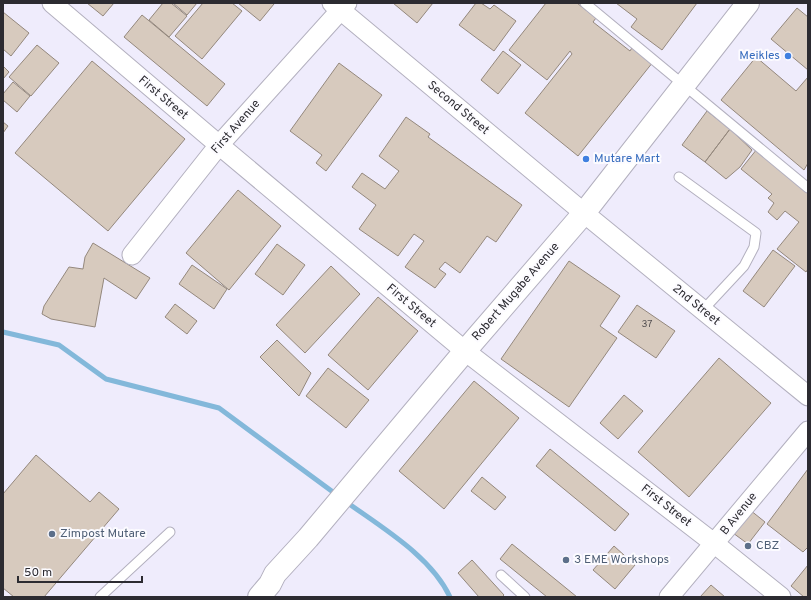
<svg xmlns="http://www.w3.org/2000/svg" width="811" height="600" viewBox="0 0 811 600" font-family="Overpass,sans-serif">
<rect width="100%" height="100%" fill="#efecfc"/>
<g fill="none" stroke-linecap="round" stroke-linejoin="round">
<path stroke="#83b8da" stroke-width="5" d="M 3,332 L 59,345 L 106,379 L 219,408 L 337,495
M 345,501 C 381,527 431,556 450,597"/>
</g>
<path fill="#d7cabe" stroke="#94887d" d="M 87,3 L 114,3 L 103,16 Z
M 163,3 L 171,3 L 187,16 L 169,37 L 149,20 Z
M 173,3 L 197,3 L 187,15 Z
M 203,3 L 232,3 L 242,11 L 202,59 L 175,36 Z
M 238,3 L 273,3 L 274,4 L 260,21 Z
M 393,3 L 433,3 L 417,23 Z
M 476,3 L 481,3 L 490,9 L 494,5 L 516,21 L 494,51 L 459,25 Z
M 546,3 L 577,3 L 596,18 L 593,22 L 630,51 L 633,46 L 653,62 L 578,156 L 525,113 L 572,54 L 570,51 L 547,80 L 509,50 Z
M 616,3 L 697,3 L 662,50 L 631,27 L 637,19 Z
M 797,8 L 808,17 L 808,70 L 771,39 Z
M 3,12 L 29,33 L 11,56 L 3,49 Z
M 142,15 L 225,84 L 207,106 L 124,37 Z
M 37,45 L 59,63 L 31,96 L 9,77 Z
M 503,51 L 521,65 L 498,94 L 481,80 Z
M 756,57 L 796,91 L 808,77 L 808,163 L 804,170 L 721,100 Z
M 92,61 L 185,139 L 108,231 L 15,153 Z
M 339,63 L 382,95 L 326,171 L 316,163 L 322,155 L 290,131 Z
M 3,66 L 9,72 L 3,79 Z
M 13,82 L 30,96 L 17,112 L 3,100 L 3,94 Z
M 707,111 L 730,129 L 705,162 L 682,145 Z
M 406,117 L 430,134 L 428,137 L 522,205 L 496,242 L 487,236 L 460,273 L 445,262 L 439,269 L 446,274 L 435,288 L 405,267 L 424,241 L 414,234 L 398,256 L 359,229 L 376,205 L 352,187 L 362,173 L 385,189 L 399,171 L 379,156 Z
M 3,122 L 8,126 L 3,133 Z
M 730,129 L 752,150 L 740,167 L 726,179 L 705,162 Z
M 757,149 L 808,190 L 808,269 L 806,272 L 777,249 L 799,222 L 785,211 L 777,220 L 768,212 L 774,203 L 768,198 L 772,194 L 741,169 Z
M 238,190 L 281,226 L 229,290 L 186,253 Z
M 93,243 L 150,278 L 136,299 L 104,278 L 95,327 L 51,319 L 42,314 L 44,306 L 69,267 L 83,269 L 85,257 Z
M 277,244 L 305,265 L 283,295 L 255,274 Z
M 773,250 L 795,266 L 764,307 L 743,291 Z
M 569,261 L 620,296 L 600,326 L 617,338 L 569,407 L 501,359 Z
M 192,265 L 227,289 L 214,309 L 179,284 Z
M 331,266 L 360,294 L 305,353 L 276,325 Z
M 378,297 L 418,331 L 368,390 L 328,355 Z
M 175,304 L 197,321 L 187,334 L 165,317 Z
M 637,305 L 675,331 L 656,358 L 618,332 Z
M 277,340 L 311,373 L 299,396 L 260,357 Z
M 719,358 L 771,403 L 689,497 L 638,452 Z
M 328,368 L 369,400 L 346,428 L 306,396 Z
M 474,381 L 519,418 L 444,509 L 399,471 Z
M 624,395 L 643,411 L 618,439 L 600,423 Z
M 550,449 L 629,514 L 615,531 L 536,466 Z
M 36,455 L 90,502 L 99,492 L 119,509 L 44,597 L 14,597 L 3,588 L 3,494 Z
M 808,469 L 808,547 L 803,552 L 767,524 Z
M 482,477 L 506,497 L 495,510 L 471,491 Z
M 750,510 L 765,522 L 748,544 L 733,533 Z
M 512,544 L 577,597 L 547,597 L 500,559 Z
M 614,546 L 635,565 L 615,589 L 593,570 Z
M 472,560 L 504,595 L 502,597 L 479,597 L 458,573 Z
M 808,565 L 808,597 L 804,597 L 791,586 Z
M 711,585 L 725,597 L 700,597 Z"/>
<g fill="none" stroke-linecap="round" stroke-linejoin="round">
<defs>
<path id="service" d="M 585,3 L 808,188
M 679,177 L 756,233 L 754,247 L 744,266 L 703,310
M 501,575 L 525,597
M 100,597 L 170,532"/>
<path id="minor" d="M 52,3 L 219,145 L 465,351 L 715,544 L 781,597
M 332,3 L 584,213 L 808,396
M 132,255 L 219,145 L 347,3
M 669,597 L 808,431"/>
<path id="trunk" d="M 259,597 L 270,584 L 275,574 L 308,538 L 465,351 L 584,213 L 748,3"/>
</defs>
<use href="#service" stroke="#b3b0bf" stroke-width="11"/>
<use href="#minor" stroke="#b3b0bf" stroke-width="21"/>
<use href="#trunk" stroke="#b3b0bf" stroke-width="24"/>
<use href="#service" stroke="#fff" stroke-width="9"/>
<use href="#minor" stroke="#fff" stroke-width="19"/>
<use href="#trunk" stroke="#fff" stroke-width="22"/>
</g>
<g fill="#3f7fe0" stroke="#fcfbff" stroke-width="1.5">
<circle cx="788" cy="56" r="4"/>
<circle cx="586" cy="159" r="4"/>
</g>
<g fill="#5c6f8a" stroke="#fcfbff" stroke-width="1.5">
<circle cx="52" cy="534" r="4"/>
<circle cx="748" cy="546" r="4"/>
<circle cx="566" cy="560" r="4"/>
</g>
<g text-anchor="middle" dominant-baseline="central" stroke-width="4" stroke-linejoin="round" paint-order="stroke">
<g font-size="10" fill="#575354">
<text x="647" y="324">37</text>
</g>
<g font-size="12" fill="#366cbe" stroke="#fcfbff" text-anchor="end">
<text x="780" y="56">Meikles</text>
<text x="594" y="159" text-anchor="start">Mutare Mart</text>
</g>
<g font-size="12" fill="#2c2b31" stroke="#fcfbff">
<text transform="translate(163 98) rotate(40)">First Street</text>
<text transform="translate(458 108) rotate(40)">Second Street</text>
<text transform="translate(236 127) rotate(-49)">First Avenue</text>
<text transform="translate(516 292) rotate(-49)">Robert Mugabe Avenue</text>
<text transform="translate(696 305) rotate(39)">2nd Street</text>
<text transform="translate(411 306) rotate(40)">First Street</text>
<text transform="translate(666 506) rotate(38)">First Street</text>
<text transform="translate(739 514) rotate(-51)">B Avenue</text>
</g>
<g font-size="12" fill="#4e5e75" stroke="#fcfbff" text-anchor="start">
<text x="60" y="534">Zimpost Mutare</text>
<text x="756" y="546">CBZ</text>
<text x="574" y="560">3 EME Workshops</text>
</g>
</g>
<rect width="811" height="600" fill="none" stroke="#2c2b31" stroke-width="8"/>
<path d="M18 576v6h124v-6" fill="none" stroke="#2c2b31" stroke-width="2"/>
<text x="24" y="576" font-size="12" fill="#2c2b31" stroke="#fcfbff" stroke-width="3" paint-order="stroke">50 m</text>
</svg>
